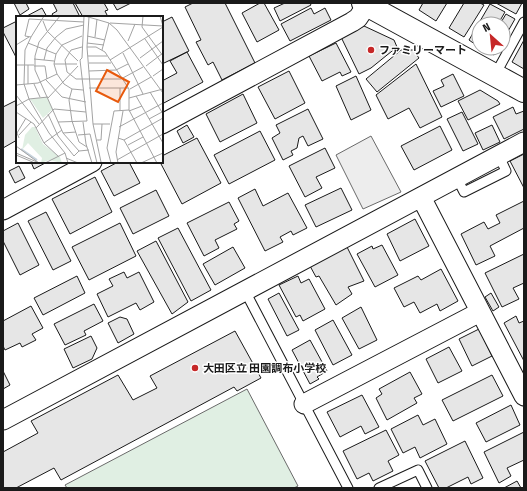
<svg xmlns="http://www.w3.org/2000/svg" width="527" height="491" viewBox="0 0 527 491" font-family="'Fira Sans Condensed','Noto Sans JP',sans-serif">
<rect width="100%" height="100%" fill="#fff"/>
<path fill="#e0efe3" stroke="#6a6a6a" d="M 247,389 L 298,486 L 294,488 L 67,488 L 65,485 Z"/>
<path fill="#ededed" stroke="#6a6a6a" d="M 371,136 L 401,192 L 363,209 L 336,155 Z"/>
<path fill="#e6e6e6" stroke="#1a1a1a" d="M 14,3 L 26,3 L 29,9 L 20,15 Z
M 53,3 L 73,3 L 80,17 L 54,17 L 52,14 L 57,11 Z
M 75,3 L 104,3 L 108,10 L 105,11 L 108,17 L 83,17 Z
M 113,3 L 131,3 L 117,10 Z
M 193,3 L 225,3 L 255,63 L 222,80 L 213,62 L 208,65 L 196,42 L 201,40 L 185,7 Z
M 260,3 L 264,3 L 279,30 L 257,42 L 242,13 Z
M 285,3 L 310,3 L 311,5 L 280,21 L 274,8 Z
M 423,3 L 447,3 L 436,21 L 419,10 Z
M 464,3 L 480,3 L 484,5 L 464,37 L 449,28 Z
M 496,3 L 522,3 L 516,14 Z
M 490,4 L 505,12 L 498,24 L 479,24 L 479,47 L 469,40 Z
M 42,8 L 47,17 L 25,17 Z
M 311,8 L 314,14 L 325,8 L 331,20 L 290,41 L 281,24 Z
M 506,14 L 515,19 L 503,40 L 503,24 L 500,24 Z
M 172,17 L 189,51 L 162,64 L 162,22 Z
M 17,21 L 17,59 L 3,32 L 3,28 Z
M 364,26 L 394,40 L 397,47 L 371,68 L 359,74 L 341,37 Z
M 524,40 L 524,69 L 512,62 Z
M 336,43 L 351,72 L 342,76 L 340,72 L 322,81 L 309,56 Z
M 487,48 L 498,48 L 494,55 L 486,50 Z
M 401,50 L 413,50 L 419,58 L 377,92 L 366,79 Z
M 187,52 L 203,82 L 162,104 L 162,81 L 177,73 L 170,61 Z
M 416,64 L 442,117 L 420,128 L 409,108 L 388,119 L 376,95 Z
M 289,71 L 305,103 L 275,119 L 258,87 Z
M 453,74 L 464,96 L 441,107 L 433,91 L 444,86 L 441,80 Z
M 356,76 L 371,110 L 351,120 L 336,86 Z
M 480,90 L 498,101 L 500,104 L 468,120 L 458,101 Z
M 243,94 L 257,123 L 220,142 L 206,114 Z
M 17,100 L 17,140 L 3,148 L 3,107 Z
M 513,107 L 516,114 L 524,111 L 524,129 L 504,139 L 493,117 Z
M 308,109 L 323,139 L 308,146 L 303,136 L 299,138 L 297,148 L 291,151 L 293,155 L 283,160 L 272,138 L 280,133 L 276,125 Z
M 462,112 L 478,144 L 463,151 L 447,119 Z
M 187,125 L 194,137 L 183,143 L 177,131 Z
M 492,125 L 500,142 L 483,150 L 475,133 Z
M 440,126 L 452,150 L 414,170 L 401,146 Z
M 260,131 L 275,160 L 229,184 L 214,155 Z
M 197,138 L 221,183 L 182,204 L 160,162 L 162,162 L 162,156 Z
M 325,148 L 335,168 L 316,177 L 322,188 L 305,197 L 289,166 Z
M 524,154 L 524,188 L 510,161 Z
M 31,162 L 47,162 L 34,169 Z
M 118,162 L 129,162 L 140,183 L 114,196 L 101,171 Z
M 19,166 L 25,178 L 15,183 L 9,171 Z
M 95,177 L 112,212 L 70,234 L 52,199 Z
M 341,188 L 352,210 L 316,227 L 305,205 Z
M 255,189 L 263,206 L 288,193 L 307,228 L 293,235 L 291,231 L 280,237 L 283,242 L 265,251 L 238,198 Z
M 156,190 L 169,216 L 133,234 L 120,208 Z
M 524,201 L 524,228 L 490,246 L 495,256 L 476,265 L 461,234 L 484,222 L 488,229 L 500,223 L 496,215 Z
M 229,202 L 239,221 L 234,224 L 237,229 L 215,240 L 219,248 L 204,256 L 187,223 Z
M 46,212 L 71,261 L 53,270 L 28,221 Z
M 415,219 L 429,246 L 400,261 L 387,234 Z
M 18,223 L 39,265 L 20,275 L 3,241 L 3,231 Z
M 120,223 L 136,256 L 89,280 L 72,247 Z
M 178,228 L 211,290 L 191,301 L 158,238 Z
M 156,241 L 188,302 L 172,314 L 137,251 Z
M 382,245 L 398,275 L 375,287 L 357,254 L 372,246 L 373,249 Z
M 233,247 L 245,268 L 215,285 L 203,264 Z
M 347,247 L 364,281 L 348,287 L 352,294 L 336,305 L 319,276 L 316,277 L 310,266 Z
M 524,254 L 524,283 L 513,288 L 519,299 L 502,307 L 485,273 Z
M 441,269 L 458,301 L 440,311 L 437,304 L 420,313 L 414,302 L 404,307 L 394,288 L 418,276 L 421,280 Z
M 124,272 L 127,278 L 139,272 L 154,302 L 140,310 L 136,303 L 108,317 L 97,294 L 113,286 L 109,279 Z
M 77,276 L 85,293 L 43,315 L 34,298 Z
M 298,276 L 301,283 L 309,279 L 325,309 L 303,321 L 300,315 L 296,317 L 279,285 Z
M 279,293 L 299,330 L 287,336 L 268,299 Z
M 491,293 L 499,307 L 493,311 L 485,297 Z
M 94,304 L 103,321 L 84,331 L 86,335 L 65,345 L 54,324 Z
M 31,306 L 43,328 L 32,334 L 36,340 L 22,347 L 20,343 L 5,350 L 3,346 L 3,321 Z
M 361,307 L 377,340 L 359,349 L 342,318 Z
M 516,316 L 519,323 L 524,321 L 524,361 L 504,323 Z
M 120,317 L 127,319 L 134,334 L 118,343 L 108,323 Z
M 333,320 L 352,355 L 333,365 L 315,330 Z
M 479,329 L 492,356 L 472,366 L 459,339 Z
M 235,331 L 261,378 L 237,391 L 234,387 L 61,480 L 54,468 L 16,488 L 3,488 L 3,452 L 38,433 L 31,421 L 118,375 L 133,400 L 157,388 L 150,376 Z
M 91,336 L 97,348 L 92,359 L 73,368 L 64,349 Z
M 310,340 L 327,371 L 317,377 L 319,379 L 310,384 L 292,350 Z
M 449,347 L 462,371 L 438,383 L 426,359 Z
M 3,371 L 10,385 L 3,389 Z
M 410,372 L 422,394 L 414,398 L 417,403 L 387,420 L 376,398 L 382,394 L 379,389 Z
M 492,375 L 503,396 L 453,421 L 442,400 Z
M 362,395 L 379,427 L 365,434 L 361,426 L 340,437 L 327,412 Z
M 511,405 L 520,425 L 486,442 L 476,423 Z
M 418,415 L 423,425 L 435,419 L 447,444 L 420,458 L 415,447 L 403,453 L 391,429 Z
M 386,430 L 399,455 L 388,461 L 393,471 L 373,481 L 369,473 L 357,479 L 343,451 Z
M 524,432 L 524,460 L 507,468 L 511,476 L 499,483 L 484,452 Z
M 465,441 L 483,478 L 471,484 L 468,477 L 446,488 L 439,488 L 425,461 Z
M 517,481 L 521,488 L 504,488 Z"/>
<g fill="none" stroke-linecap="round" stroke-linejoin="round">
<defs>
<path id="service" d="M 495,75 L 524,22
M 457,178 L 464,192 L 506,171 L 499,156
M 245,291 L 348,488
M 379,488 L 418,470 L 427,488"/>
<path id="minor" d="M 162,124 L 352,22 L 358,18 L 368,3
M 421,197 L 524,396
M 3,210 L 92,162
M 304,404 L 480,312
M 3,420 L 524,142"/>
<path id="tertiary" d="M 363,3 L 524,91"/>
</defs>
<use href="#service" stroke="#1a1a1a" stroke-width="11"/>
<use href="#minor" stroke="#1a1a1a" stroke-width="21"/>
<use href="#tertiary" stroke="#1a1a1a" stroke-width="24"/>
<use href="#service" stroke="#fff" stroke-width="9"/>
<use href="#minor" stroke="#fff" stroke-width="19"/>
<use href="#tertiary" stroke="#fff" stroke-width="22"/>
</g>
<g fill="#c62828" stroke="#fff" stroke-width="1.5">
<circle cx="371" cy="50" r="4"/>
<circle cx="195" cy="368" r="4"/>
</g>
<g text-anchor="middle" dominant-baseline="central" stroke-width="3" stroke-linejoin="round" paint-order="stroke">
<g font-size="11" font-weight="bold" fill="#1a1a1a" stroke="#fff" text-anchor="start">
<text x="379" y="50">ファミリーマート</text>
<text x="203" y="368">大田区立 田園調布小学校</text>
</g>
</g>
<g transform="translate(16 16)">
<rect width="147" height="147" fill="#fff"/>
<path d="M 31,81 L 37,93 L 27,102 L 14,83 ZM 16,111 L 19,111 L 27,128 L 44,141 L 46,147 L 33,144 L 25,147 L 26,142 L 12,127 L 6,134 L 9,119 Z" fill="#e0efe3"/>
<path fill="none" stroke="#c6d2dc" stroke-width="2" d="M 5,133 L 21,144"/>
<path fill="none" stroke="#a3a3a3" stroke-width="1" d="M 28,0 L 15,21 L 9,34 L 8,68 L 13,83 L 33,117 L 49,137 L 52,147M 44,0 L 23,26 L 19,40 L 19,54 L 47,117 L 63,135M 69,0 L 93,7 L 101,14 L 147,77M 127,0 L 126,11 L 147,40M 73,1 L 71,31 L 77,108 L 94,108M 27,5 L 31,15 L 62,45M 94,7 L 147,10 L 144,0M 66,20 L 46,29 L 40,38 L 38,48 L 41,58 L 48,68 L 56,73 L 67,74M 71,20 L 89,24M 15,21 L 9,20 L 13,3 L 68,6M 79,21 L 81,3M 129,23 L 147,49M 112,25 L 119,8M 12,27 L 40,38M 71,27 L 88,29M 0,29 L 13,21M 66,31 L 55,34 L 49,44 L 51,56 L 60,63 L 105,63 L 127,51M 71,31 L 80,31 L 89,36 L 113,73 L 113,94 L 141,147M 86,34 L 93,7M 107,37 L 127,78M 72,40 L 91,40M 124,42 L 147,25M 18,43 L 38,45M 28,44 L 31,32 L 40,21 L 50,13 L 68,9M 94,44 L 147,11M 73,47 L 95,47M 38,48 L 61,48M 0,49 L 18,49M 12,49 L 12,68M 18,50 L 29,50 L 31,63M 130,50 L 147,37M 73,55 L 100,54 L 112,48M 137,60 L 147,53M 30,64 L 46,81 L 70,86M 18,68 L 24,81M 0,69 L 22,67 L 41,58M 73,72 L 112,72M 104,72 L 104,95M 56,73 L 53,84 L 56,105 L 63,126 L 71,131M 114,73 L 135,61M 134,76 L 147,98M 0,79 L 23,108M 120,80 L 147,127M 32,82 L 62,50M 113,82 L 147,73M 0,90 L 13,83 L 32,81M 113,95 L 126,90M 0,96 L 18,108 L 28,127 L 43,141M 32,98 L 42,120 L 58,140 L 63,135 L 73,134M 133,103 L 146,96M 42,106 L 71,105 L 64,44 L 66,42 L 68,0M 67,106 L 70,128 L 76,147M 77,108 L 85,146M 103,111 L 147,87M 20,112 L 38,93 L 70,96M 47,117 L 60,116M 3,119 L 15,106M 62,119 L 74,118 L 81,147M 3,122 L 1,117 L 10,102M 102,122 L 108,124 L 147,102M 81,124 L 85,124 L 86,108M 108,124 L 121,147M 28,127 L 46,114M 112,129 L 127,121M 0,130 L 23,147M 0,137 L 21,146M 0,139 L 19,147M 50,142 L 62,147M 101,144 L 147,118M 29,147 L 49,137M 95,147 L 91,132 L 98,95 L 113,94M 102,147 L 100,136 L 107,95M 125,147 L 147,137"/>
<path fill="#e8590c" fill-opacity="0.15" stroke="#e8590c" stroke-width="2" d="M 91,54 L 113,66 L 102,86 L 80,75 Z"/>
<rect width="147" height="147" fill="none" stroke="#1a1a1a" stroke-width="2"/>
</g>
<rect width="527" height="491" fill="none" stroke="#1a1a1a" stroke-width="8"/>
<g transform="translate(491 36) rotate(333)"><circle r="19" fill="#ffffff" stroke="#a3a3a3"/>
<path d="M0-3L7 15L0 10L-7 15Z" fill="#c62828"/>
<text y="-6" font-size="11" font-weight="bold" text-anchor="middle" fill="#1a1a1a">N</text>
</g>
</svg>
